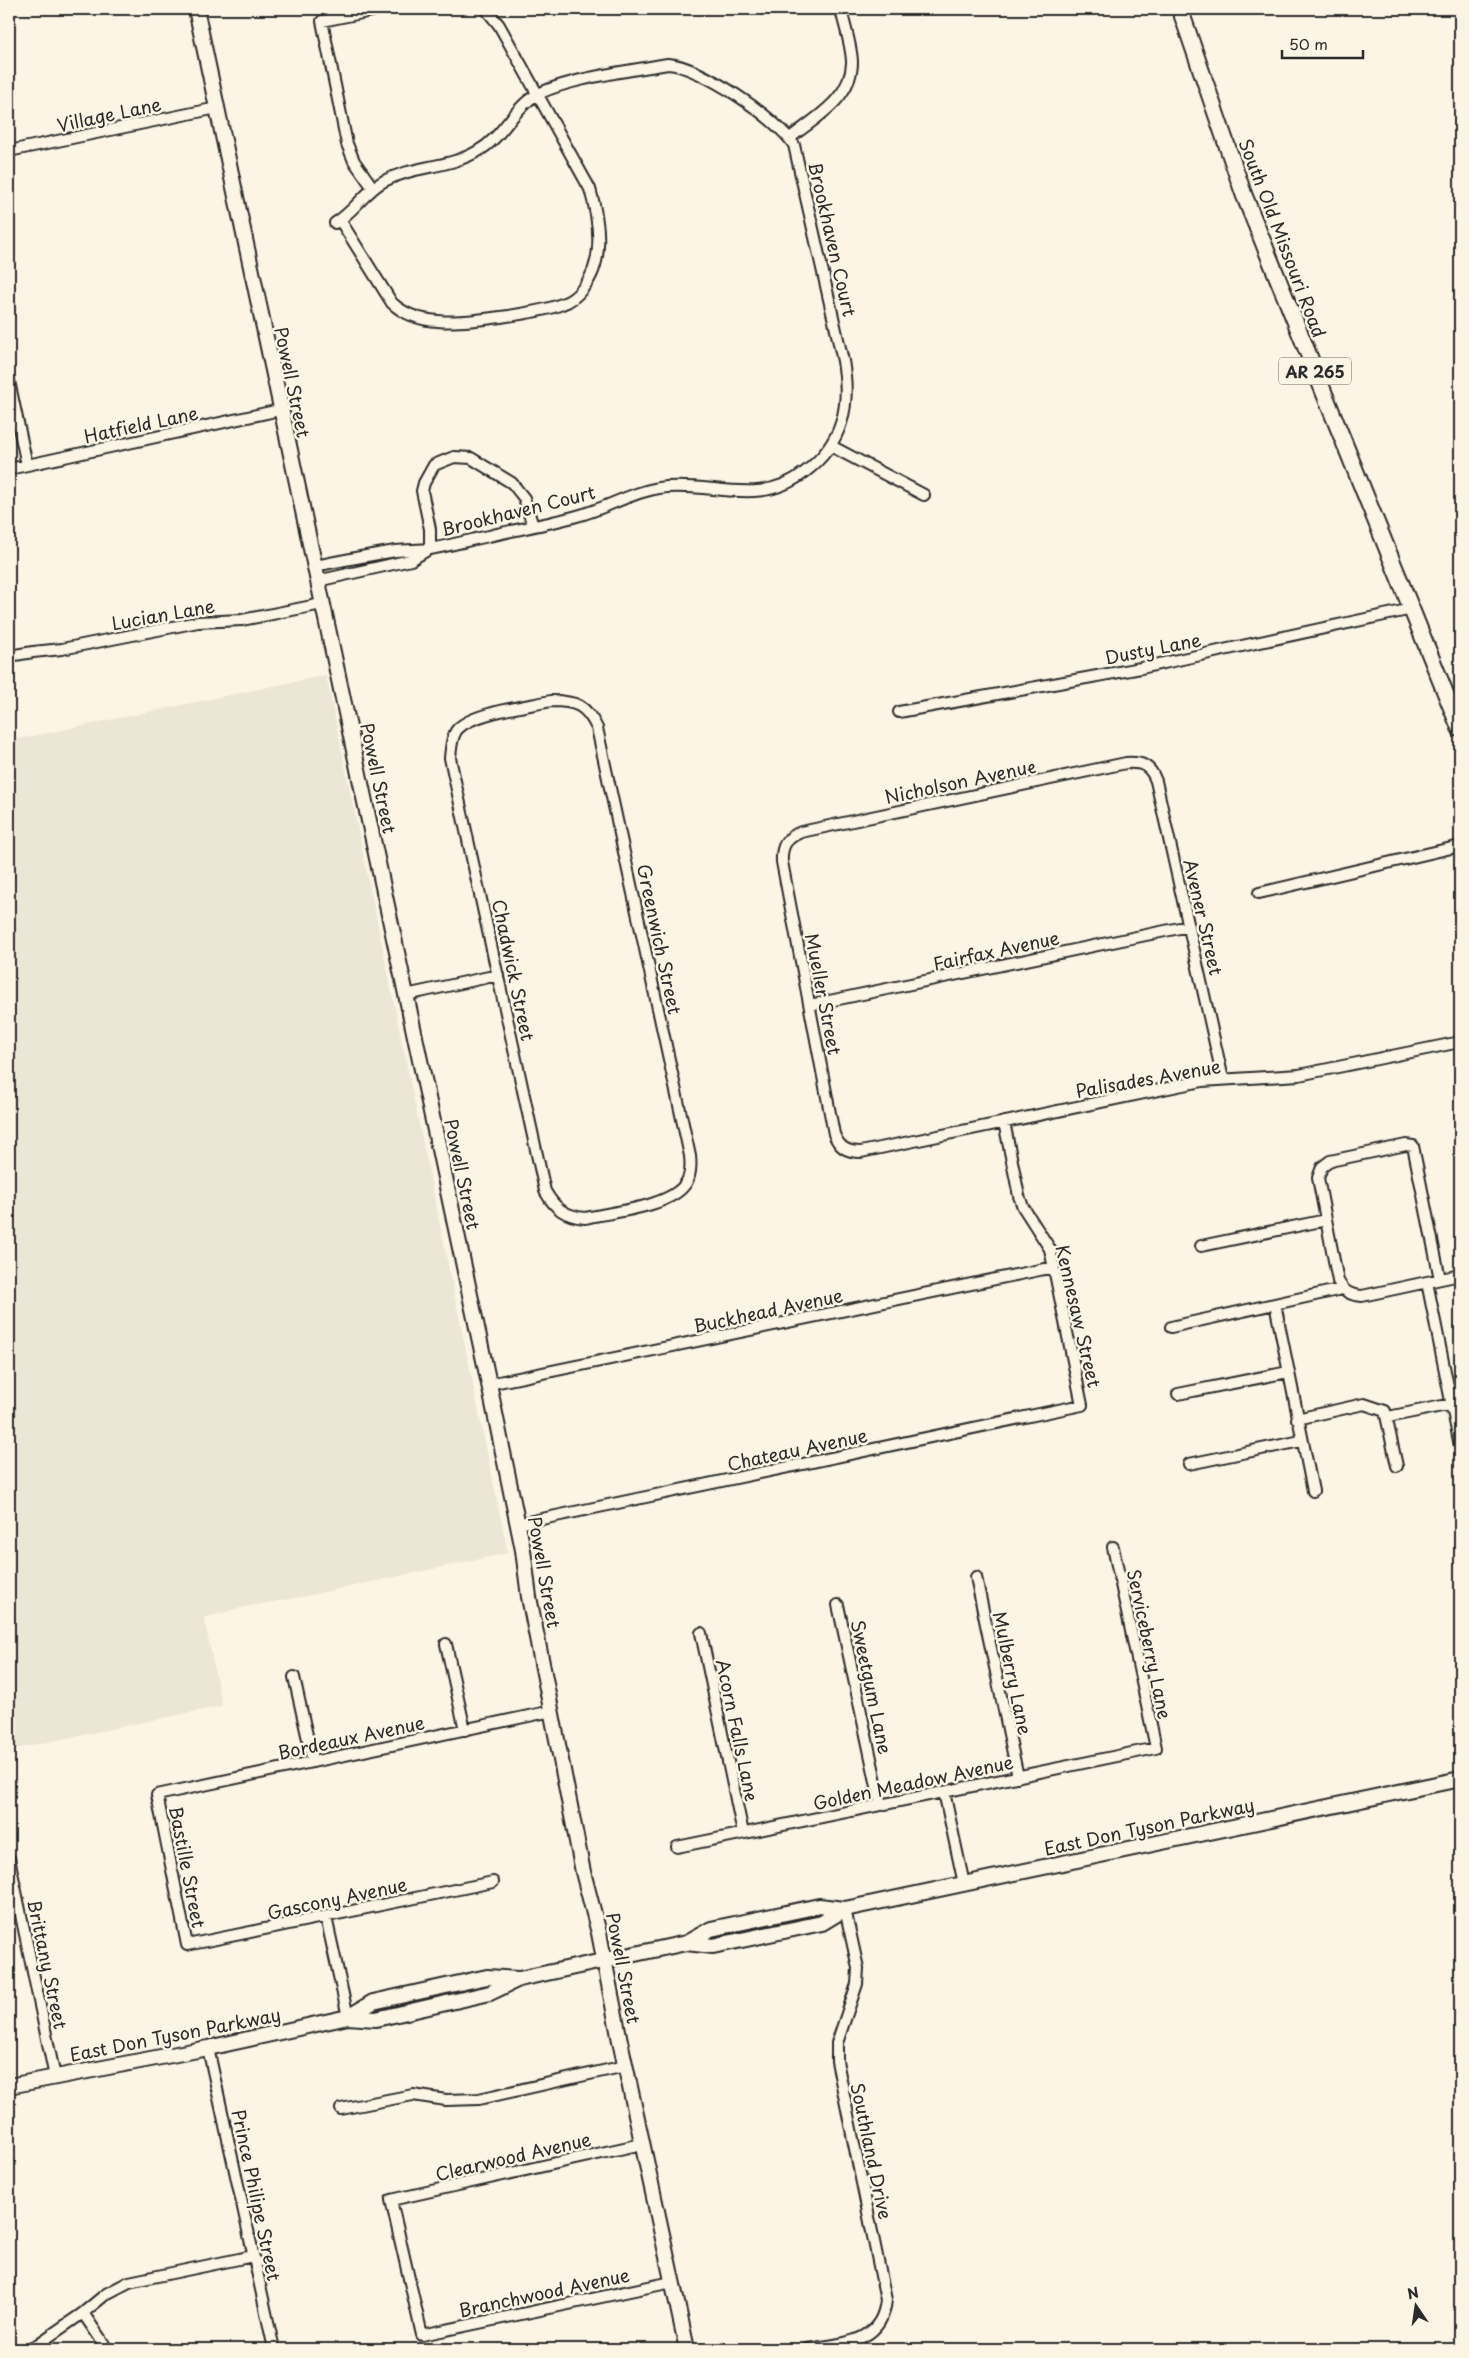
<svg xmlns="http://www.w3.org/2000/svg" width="1469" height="2358" viewBox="0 0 1469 2358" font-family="'Playpen Sans',sans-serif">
<rect width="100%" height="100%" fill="#fcf5e5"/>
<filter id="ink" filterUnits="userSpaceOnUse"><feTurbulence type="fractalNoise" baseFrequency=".02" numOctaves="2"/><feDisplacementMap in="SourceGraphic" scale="10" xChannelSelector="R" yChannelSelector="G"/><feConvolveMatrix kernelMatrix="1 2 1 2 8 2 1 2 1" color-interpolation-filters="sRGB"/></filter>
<g filter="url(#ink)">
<path fill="#ece6d7" d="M 326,675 L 508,1553 L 311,1595 L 240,1608 L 204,1618 L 222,1706 L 9,1750 L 9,741 Z"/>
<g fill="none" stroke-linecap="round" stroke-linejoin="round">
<defs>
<path id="street" d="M 790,138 C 815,118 851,99 852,63 C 852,46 844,25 841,9
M 9,151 L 217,108
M 373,188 L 354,161 L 347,144 L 322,21 L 382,9
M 340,220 L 392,303 C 405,315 421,320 438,321 C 462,324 540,313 562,304 C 571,301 578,295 583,288 C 605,262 599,220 590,189 L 499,25 L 486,9
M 9,381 L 27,465
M 831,446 L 924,495
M 9,469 L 280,410
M 430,548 L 430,529 L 422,491 L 424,483 L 434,465 L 454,457 L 471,458 L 512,483 L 524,498 L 533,526
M 314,566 C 341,561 368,555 396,551 C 407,550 418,550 430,549 C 449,546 469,540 489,536 C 518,529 548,524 577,516 C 608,508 634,490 667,487 C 716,483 760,507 805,472 C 843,443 851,406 843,361 L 794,145 C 777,118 700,66 668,64 C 635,70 553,80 529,100 C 510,115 500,139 478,151 C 447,169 415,165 384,181 C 365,191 354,212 335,223
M 317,581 L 411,560 L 429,549
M 9,656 L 33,652 L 62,649 L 198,622 L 242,620 L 322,604
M 551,701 C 576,701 586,705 597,728 L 690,1156 C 691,1165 691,1175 686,1183 C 671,1207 612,1212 585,1218 C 565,1216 555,1209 545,1191 L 450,758 C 451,749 451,739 456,731 C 468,713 529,706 551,701 Z
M 899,712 L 1141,668 L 1412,609
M 1259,893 L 1460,846
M 406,995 L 498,975
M 810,1005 L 1189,926
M 1223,1079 L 1156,781 C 1150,765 1142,762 1126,763 L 801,832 C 786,838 781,846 782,862 L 834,1134 C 839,1147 846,1152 861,1152 L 1202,1081 L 1299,1075 L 1460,1042
M 1201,1246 L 1326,1220
M 1460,1275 L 1427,1282 L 1460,1446
M 1427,1282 L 1362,1296 C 1350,1295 1344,1292 1338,1281 L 1318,1178 L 1322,1167 L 1330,1161 L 1406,1145 L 1413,1146 L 1440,1279
M 1275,1304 L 1313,1491
M 1171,1327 L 1342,1289
M 489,1384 L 1054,1267
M 1178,1394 L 1288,1372
M 1388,1417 L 1452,1404
M 1297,1419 L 1364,1404 L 1385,1411 L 1397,1466
M 1189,1464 L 1301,1441
M 518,1524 L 1082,1405 L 1050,1249 L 1023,1207 L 1019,1196 L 1004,1122
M 976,1577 L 1018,1777
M 838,1605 L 881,1805
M 701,1633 L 743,1833
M 446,1644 L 465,1730
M 294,1677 L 313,1762
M 944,1792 L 964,1884
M 677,1847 L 1156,1748 L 1113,1547
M 9,1858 L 55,2077
M 493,1882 L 187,1945 L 157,1795 L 552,1711
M 326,1917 L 348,2017
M 208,2048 L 274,2349
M 341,2109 L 413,2095 L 446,2100 L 479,2099 L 625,2066
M 642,2144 L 391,2200 L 422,2335 L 672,2282
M 83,2313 L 104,2344 L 105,2349
M 31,2349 L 83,2313 L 106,2294 L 129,2282 L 253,2256
M 807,2349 C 843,2343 882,2344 886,2300 L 837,2061 L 837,2043 L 857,1984 L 858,1968 L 845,1909"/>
<path id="secondary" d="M 196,9 L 489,1384 L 523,1550 L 529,1597 L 583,1872 L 599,1933 L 620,2041 L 687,2349
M 686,1943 L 713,1946 L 822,1923 L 845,1909
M 348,2017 L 373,2002 L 487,1977 L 518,1979
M 9,2086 L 208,2048 L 348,2017 L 376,2019 L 490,1993 L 519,1979 L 686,1943 L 711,1929 L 819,1906 L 845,1909 L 1460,1779"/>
<path id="primary" d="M 1180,9 L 1244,195 L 1460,729"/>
</defs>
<use href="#street" stroke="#2b2b2b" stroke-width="14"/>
<use href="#secondary" stroke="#2b2b2b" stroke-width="18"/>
<use href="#primary" stroke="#2b2b2b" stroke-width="19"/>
<use href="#street" stroke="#fcf5e5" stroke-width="10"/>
<use href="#secondary" stroke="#fcf5e5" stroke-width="14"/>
<use href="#primary" stroke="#fcf5e5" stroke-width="15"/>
</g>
</g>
<g text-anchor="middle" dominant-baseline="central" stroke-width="5" stroke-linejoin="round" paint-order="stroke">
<rect fill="#fcf5e5" stroke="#6a6863" stroke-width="1" x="1279" y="357.5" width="72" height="27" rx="4"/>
<g font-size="16" font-weight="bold" fill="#2b2b2b">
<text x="1315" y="371">AR 265</text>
</g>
<g font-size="18" fill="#2b2b2b" stroke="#fcf5e5">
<text transform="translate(109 114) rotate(-12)">Village Lane</text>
<text transform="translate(1283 238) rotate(69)">South Old Missouri Road</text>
<text transform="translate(833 239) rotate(77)">Brookhaven Court</text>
<text transform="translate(293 382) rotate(78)">Powell Street</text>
<text transform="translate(141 424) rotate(-12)">Hatfield Lane</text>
<text transform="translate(518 510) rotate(-14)">Brookhaven Court</text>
<text transform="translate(163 614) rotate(-10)">Lucian Lane</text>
<text transform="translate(1153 648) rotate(-11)">Dusty Lane</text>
<text transform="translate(379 778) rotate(78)">Powell Street</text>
<text transform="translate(960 781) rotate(-12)">Nicholson Avenue</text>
<text transform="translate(1204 917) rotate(77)">Avener Street</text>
<text transform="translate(660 939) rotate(78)">Greenwich Street</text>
<text transform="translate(996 950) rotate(-12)">Fairfax Avenue</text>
<text transform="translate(514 970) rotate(78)">Chadwick Street</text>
<text transform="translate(824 994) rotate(79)">Mueller Street</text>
<text transform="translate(1148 1078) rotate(-10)">Palisades Avenue</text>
<text transform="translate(463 1174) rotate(78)">Powell Street</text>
<text transform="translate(768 1310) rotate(-12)">Buckhead Avenue</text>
<text transform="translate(1079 1316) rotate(77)">Kennesaw Street</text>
<text transform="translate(797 1449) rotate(-12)">Chateau Avenue</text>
<text transform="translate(545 1572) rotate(80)">Powell Street</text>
<text transform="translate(1150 1644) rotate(78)">Serviceberry Lane</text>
<text transform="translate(1013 1673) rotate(78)">Mulberry Lane</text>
<text transform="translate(872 1687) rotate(78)">Sweetgum Lane</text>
<text transform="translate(738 1730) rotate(78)">Acorn Falls Lane</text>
<text transform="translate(351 1737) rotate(-12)">Bordeaux Avenue</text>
<text transform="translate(913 1782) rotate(-12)">Golden Meadow Avenue</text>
<text transform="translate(1149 1826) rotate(-12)">East Don Tyson Parkway</text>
<text transform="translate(188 1867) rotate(79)">Bastille Street</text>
<text transform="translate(337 1898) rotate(-12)">Gascony Avenue</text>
<text transform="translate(48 1964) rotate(78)">Brittany Street</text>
<text transform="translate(624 1968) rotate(79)">Powell Street</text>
<text transform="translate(175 2034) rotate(-11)">East Don Tyson Parkway</text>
<text transform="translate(872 2151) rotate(78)">Southland Drive</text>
<text transform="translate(513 2156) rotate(-13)">Clearwood Avenue</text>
<text transform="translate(257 2195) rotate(78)">Prince Philipe Street</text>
<text transform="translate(544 2292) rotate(-12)">Branchwood Avenue</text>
</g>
</g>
<rect width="1469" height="2358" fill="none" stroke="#fcf5e5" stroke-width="30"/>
<rect x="15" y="15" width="1439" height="2328" fill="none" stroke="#2b2b2b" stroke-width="2" filter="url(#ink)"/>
<g transform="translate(1416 2306) rotate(347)" stroke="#fcf5e5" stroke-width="4" paint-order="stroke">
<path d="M0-4L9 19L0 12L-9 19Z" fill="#2b2b2b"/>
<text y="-8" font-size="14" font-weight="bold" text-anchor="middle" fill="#2b2b2b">N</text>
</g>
<path d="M1282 50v8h81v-8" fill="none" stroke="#2b2b2b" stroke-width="2.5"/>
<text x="1289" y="50" font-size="15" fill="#2b2b2b" stroke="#fcf5e5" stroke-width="4" paint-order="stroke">50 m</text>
</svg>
